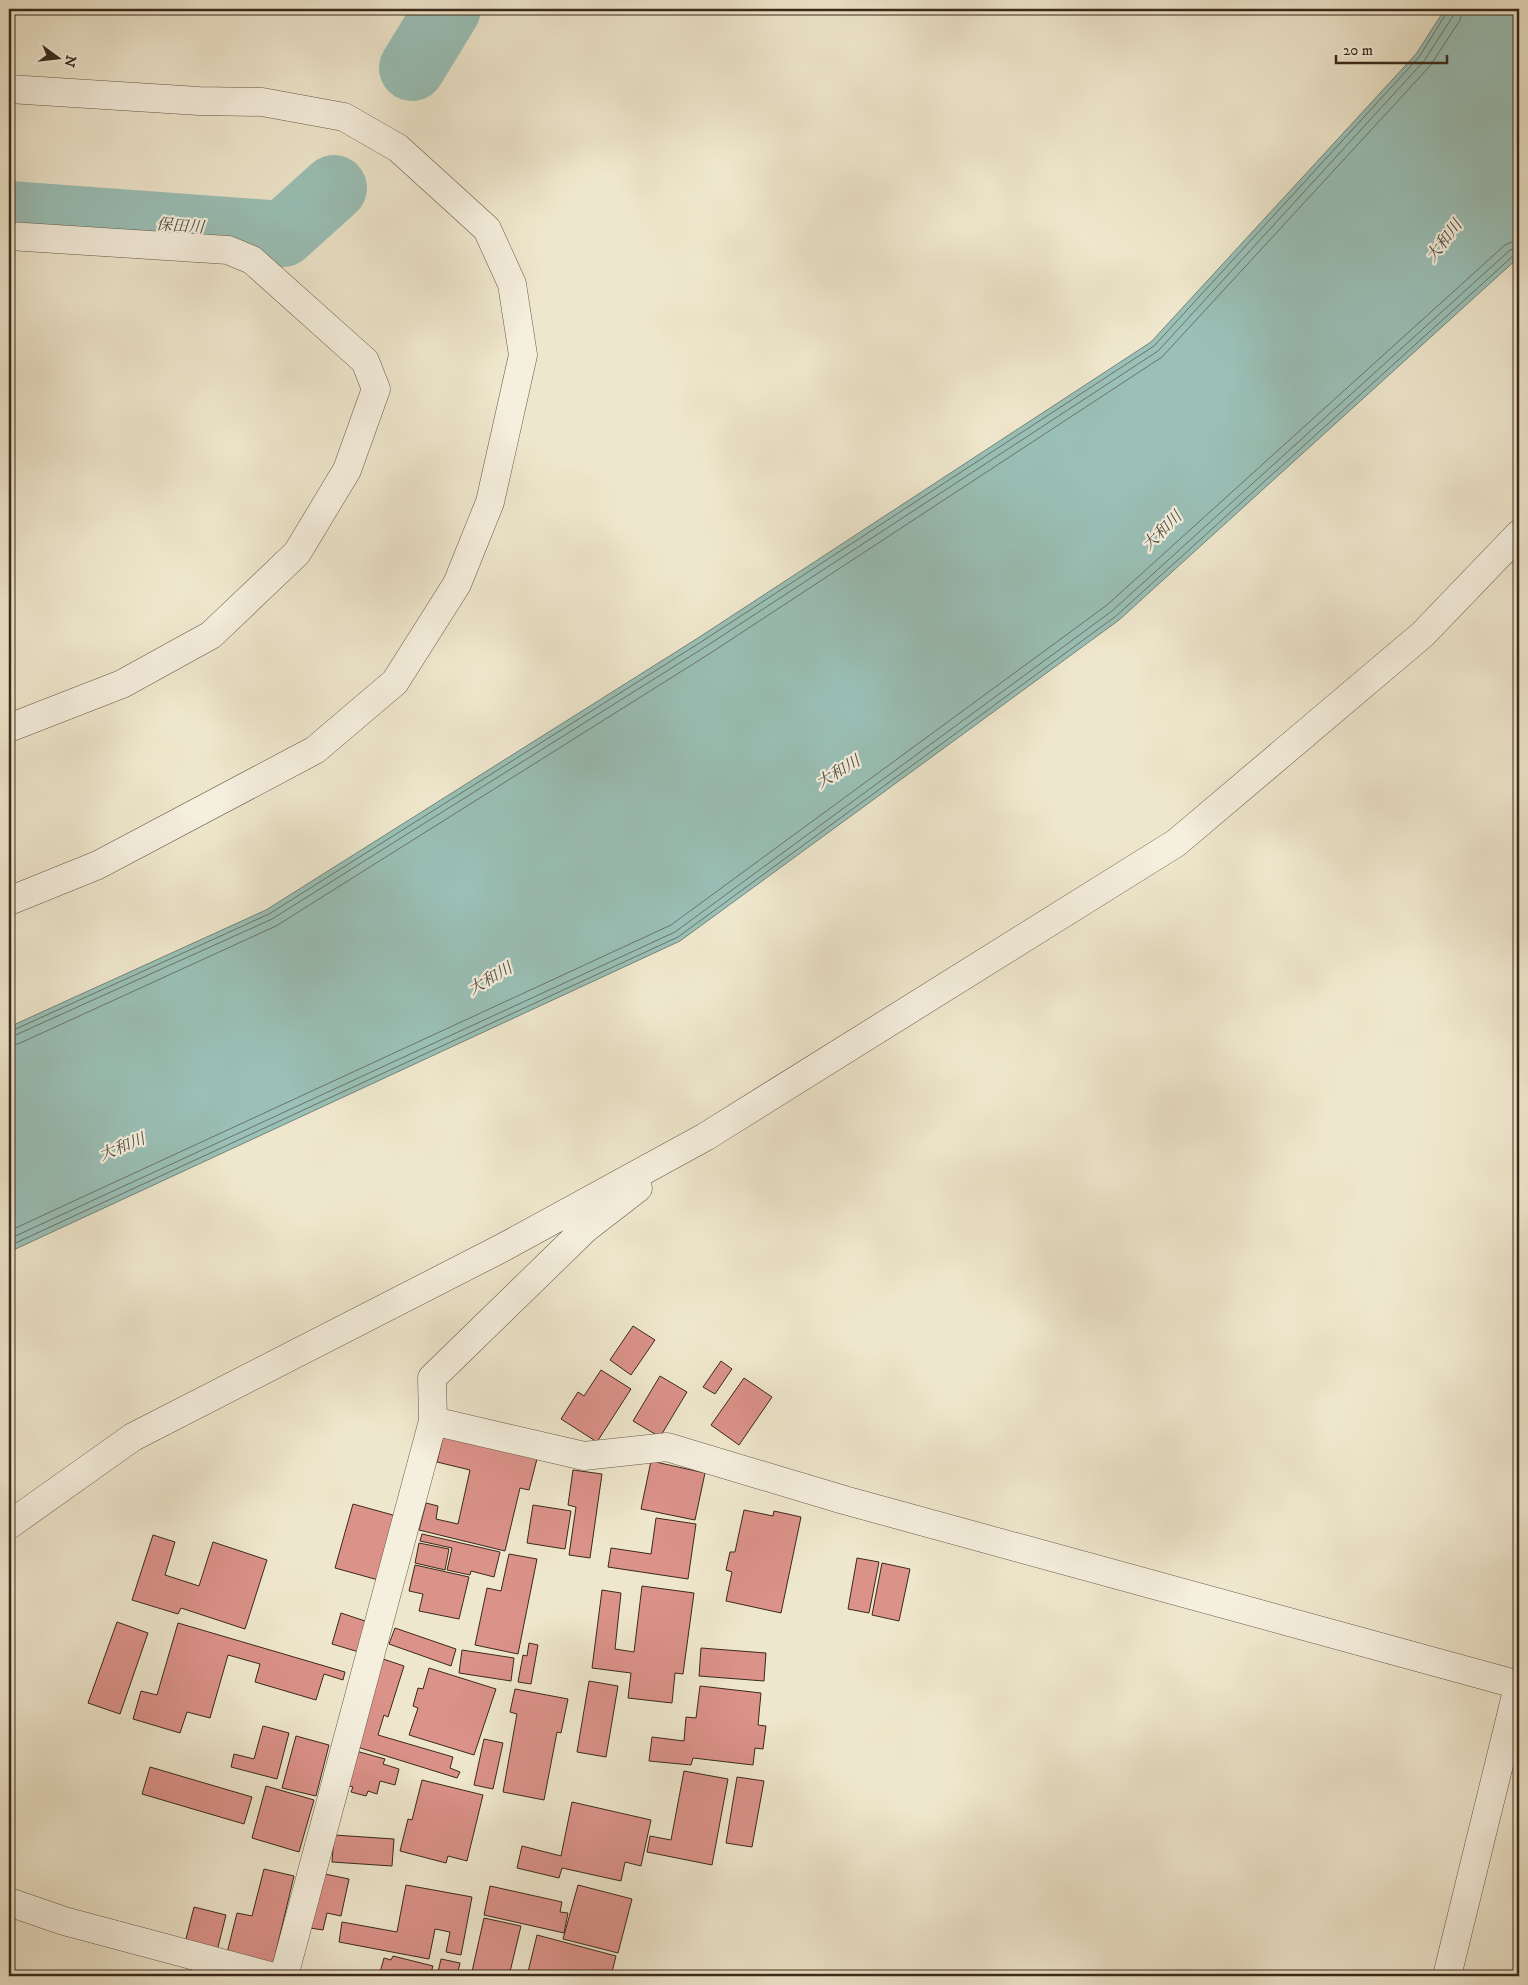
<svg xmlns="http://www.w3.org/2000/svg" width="1528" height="1985" viewBox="0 0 1528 1985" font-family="'IM FELL DW Pica','Noto Serif JP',serif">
<rect width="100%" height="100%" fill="#efe7cd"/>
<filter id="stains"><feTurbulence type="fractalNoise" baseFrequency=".004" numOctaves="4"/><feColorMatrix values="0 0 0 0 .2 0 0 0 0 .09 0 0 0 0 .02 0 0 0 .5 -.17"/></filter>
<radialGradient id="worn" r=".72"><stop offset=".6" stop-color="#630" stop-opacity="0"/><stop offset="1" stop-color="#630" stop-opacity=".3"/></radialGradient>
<path fill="#9ac0b7" stroke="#738479" d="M 1445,9 L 1519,9 L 1519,257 L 1119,620 L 680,941 L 9,1252 L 9,1027 L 266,910 L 698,638 L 1151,342 L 1416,54 Z"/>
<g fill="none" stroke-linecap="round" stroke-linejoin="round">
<path stroke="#6a7469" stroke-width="1" d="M 9,1032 L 269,914 L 701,642 L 1154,346 L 1419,57 L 1449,9
M 9,1038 L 272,919 L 705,647 L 1158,351 L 1424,61 L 1453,16 L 1455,9
M 9,1045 L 18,1044 L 276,926 L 709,654 L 1162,357 L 1430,66 L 1460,20 L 1463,9
M 9,1231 L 671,925 L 1107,605 L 1505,245 L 1519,239
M 9,1239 L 675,932 L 1112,611 L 1510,250 L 1519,247
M 9,1246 L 678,937 L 1116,616 L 1514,255 L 1519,253"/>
<path stroke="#9ac0b7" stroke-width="66" d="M 412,68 L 448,9
M 9,214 L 283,234 L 334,188"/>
</g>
<path fill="#db9289" stroke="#39291b" d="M 633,1326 L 655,1340 L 631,1375 L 610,1360 Z
M 721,1361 L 732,1369 L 715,1394 L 703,1387 Z
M 601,1370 L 631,1389 L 597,1442 L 561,1419 L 578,1392 L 584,1396 Z
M 660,1376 L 687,1392 L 660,1437 L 633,1421 Z
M 744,1378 L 772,1397 L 739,1445 L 711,1425 Z
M 444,1433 L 538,1455 L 529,1490 L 520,1488 L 505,1551 L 419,1530 L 426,1503 L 438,1506 L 436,1519 L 458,1524 L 470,1470 L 437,1462 Z
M 651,1461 L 705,1473 L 695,1520 L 641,1509 Z
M 573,1470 L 602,1474 L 590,1558 L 569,1555 L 576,1507 L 568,1505 Z
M 353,1504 L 400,1517 L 382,1581 L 335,1568 Z
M 533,1505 L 571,1511 L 565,1549 L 527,1543 Z
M 744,1510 L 773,1516 L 774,1511 L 801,1517 L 781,1613 L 726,1601 L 732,1572 L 726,1570 L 730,1552 L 735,1552 Z
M 656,1518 L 696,1524 L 688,1579 L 608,1567 L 611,1548 L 651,1554 Z
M 422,1534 L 500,1552 L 494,1577 L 471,1571 L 470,1575 L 447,1570 L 452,1548 L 420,1541 Z
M 153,1535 L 175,1542 L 165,1575 L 199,1586 L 213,1542 L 267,1560 L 245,1629 L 181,1608 L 178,1614 L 132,1600 Z
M 419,1543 L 449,1549 L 445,1570 L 415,1563 Z
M 509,1554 L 537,1559 L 518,1654 L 475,1645 L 487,1588 L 501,1591 Z
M 857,1558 L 879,1562 L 869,1613 L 848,1609 Z
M 882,1563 L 910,1569 L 899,1621 L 872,1615 Z
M 415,1565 L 469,1577 L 459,1619 L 419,1611 L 423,1594 L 409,1591 Z
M 642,1586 L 694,1593 L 683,1674 L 675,1673 L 672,1703 L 628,1698 L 631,1673 L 592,1668 L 602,1590 L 621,1593 L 615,1649 L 634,1652 Z
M 341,1613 L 368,1622 L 359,1652 L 332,1644 Z
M 117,1622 L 148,1633 L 120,1714 L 88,1703 Z
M 178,1623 L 345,1672 L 343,1680 L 324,1674 L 316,1700 L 255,1682 L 260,1664 L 228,1655 L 210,1718 L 187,1712 L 180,1733 L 133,1719 L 141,1691 L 157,1695 Z
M 395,1628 L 456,1649 L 451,1666 L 389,1644 Z
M 529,1643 L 538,1645 L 531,1684 L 518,1682 L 523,1655 L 527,1656 Z
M 701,1648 L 766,1653 L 764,1681 L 699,1676 Z
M 462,1650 L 514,1658 L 511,1681 L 459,1673 Z
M 380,1658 L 404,1666 L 388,1717 L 384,1715 L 378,1735 L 453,1757 L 450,1768 L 460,1772 L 457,1778 L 354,1746 Z
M 429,1668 L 496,1689 L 474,1755 L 409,1735 L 418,1708 L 413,1706 L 418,1688 L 423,1689 Z
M 589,1681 L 618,1686 L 606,1757 L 577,1752 Z
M 700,1686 L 761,1693 L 758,1725 L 766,1726 L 763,1749 L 755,1748 L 753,1765 L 693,1758 L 691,1765 L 649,1761 L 652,1737 L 684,1741 L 686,1717 L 696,1718 Z
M 515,1689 L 568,1699 L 561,1733 L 557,1732 L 544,1800 L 503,1792 L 517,1714 L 510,1712 Z
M 263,1726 L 289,1733 L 277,1779 L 231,1767 L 234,1754 L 254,1759 Z
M 296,1736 L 329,1745 L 316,1796 L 282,1788 Z
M 484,1739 L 503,1743 L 493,1789 L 474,1785 Z
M 356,1751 L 385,1759 L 383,1764 L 399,1769 L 395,1785 L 380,1781 L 377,1794 L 368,1791 L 366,1796 L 351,1792 L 353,1787 L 346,1785 Z
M 150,1767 L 252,1797 L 244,1824 L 142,1794 Z
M 684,1771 L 728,1779 L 712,1865 L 647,1852 L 650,1836 L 671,1840 Z
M 737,1777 L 764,1781 L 752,1847 L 726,1843 Z
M 422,1780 L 483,1795 L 467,1861 L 448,1856 L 446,1863 L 400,1851 L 408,1819 L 412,1820 Z
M 266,1786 L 314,1800 L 299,1852 L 252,1838 Z
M 572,1802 L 651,1820 L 641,1866 L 625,1862 L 621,1881 L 562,1868 L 559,1878 L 517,1868 L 522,1846 L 561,1856 Z
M 334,1835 L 394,1839 L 392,1866 L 332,1862 Z
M 264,1869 L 294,1876 L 273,1964 L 227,1953 L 237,1913 L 252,1916 Z
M 315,1872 L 349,1879 L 341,1916 L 327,1913 L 323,1930 L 304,1927 Z
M 406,1885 L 472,1897 L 461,1955 L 446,1952 L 450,1932 L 435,1929 L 429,1959 L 339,1942 L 342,1922 L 397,1932 Z
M 578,1885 L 632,1899 L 618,1953 L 563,1939 Z
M 490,1886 L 562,1902 L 560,1912 L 568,1913 L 564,1933 L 484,1915 Z
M 194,1907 L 226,1915 L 217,1951 L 185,1943 Z
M 484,1918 L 521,1926 L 509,1976 L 471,1976 Z
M 537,1935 L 616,1956 L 611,1976 L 527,1976 Z
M 393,1956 L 433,1966 L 430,1976 L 379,1976 L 384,1958 L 391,1960 Z
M 441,1959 L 460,1963 L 457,1976 L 437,1976 Z"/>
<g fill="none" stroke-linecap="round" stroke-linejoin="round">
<defs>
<path id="minor" d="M 9,89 L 199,101 L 262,102 L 344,117 L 398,148 L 487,229 L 512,284 L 523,355 L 490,502 L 457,584 L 395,682 L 315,750 L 98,865 L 9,901
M 9,236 L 228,250 L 252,260 L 365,361 L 376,389 L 347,470 L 297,553 L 211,635 L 122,684 L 9,728
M 433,1421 L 584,1456 L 667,1447 L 844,1500 L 1519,1685
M 9,1525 L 133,1437 L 502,1248 L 705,1137 L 1176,843 L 1423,634 L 1519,534
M 9,1902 L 64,1921 L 270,1976
M 284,1976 L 433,1421 L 432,1378 L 585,1229 L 638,1188
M 1447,1976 L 1519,1683"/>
</defs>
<use href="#minor" stroke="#665848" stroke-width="29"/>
<use href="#minor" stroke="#f5efde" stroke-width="28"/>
</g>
<g text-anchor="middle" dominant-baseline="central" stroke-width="4.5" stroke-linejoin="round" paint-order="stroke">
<g font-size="16" font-style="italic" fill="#514f42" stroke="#f5efde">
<text transform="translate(180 226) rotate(4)">保田川</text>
<text transform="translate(1444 241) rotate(-52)">大和川</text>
<text transform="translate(1162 531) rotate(-45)">大和川</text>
<text transform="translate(838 772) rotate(-31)">大和川</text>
<text transform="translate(490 979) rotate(-30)">大和川</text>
<text transform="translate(122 1147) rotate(-22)">大和川</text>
</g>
</g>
<rect width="1528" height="1985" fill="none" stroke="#efe7cd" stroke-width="30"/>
<rect x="10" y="10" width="1508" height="1965" fill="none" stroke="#39291b" stroke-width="2.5"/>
<rect x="15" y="15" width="1498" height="1955" fill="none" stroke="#39291b"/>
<g transform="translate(58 58) rotate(105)" stroke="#f5efde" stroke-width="4" paint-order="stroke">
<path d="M0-4L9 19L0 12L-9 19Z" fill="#39291b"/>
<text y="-8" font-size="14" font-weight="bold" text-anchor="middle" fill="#39291b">N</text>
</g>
<path d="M1336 55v8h111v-8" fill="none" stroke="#39291b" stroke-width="2.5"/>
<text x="1343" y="55" font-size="15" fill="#39291b" stroke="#f5efde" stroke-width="4" paint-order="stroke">20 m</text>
<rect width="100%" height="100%" filter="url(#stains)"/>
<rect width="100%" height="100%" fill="url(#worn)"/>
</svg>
